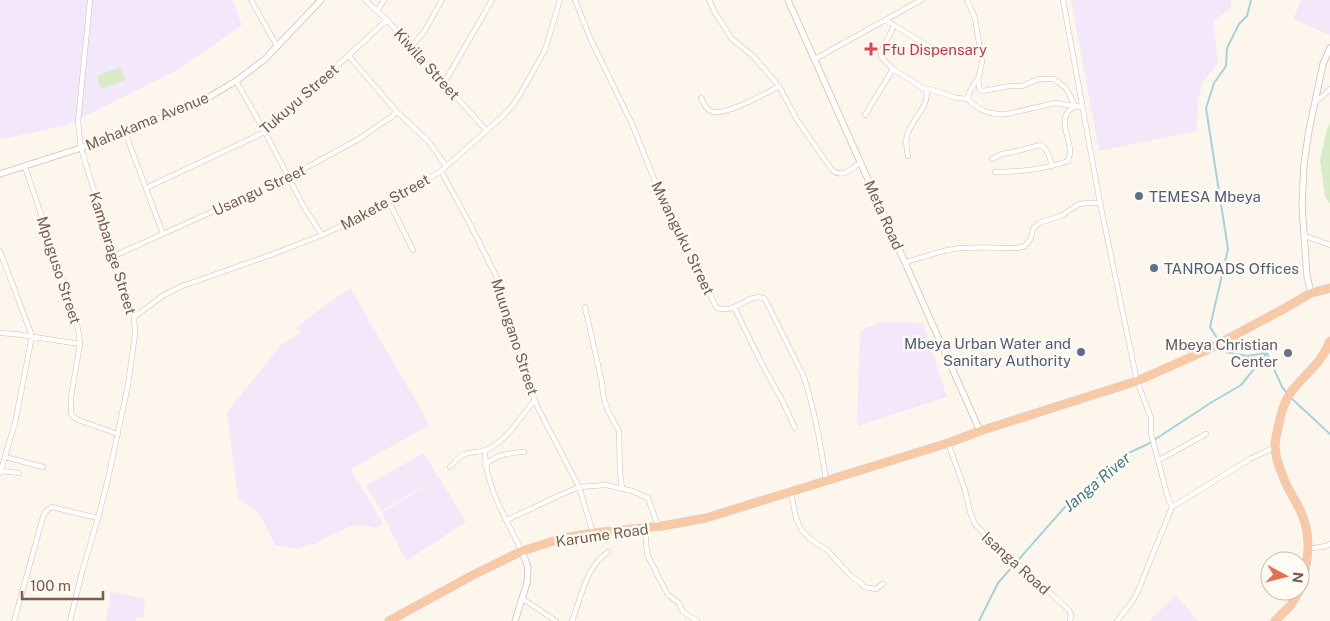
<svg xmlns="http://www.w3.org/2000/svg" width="1330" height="621" viewBox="0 0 1330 621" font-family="'Public Sans',sans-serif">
<rect width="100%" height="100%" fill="#fdf6ec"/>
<path fill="#f3e8fa" d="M 0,0 L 232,0 L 242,25 L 179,69 L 67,125 L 0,140 Z
M 1071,0 L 1231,0 L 1231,8 L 1213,22 L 1218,62 L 1203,82 L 1198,101 L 1197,131 L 1099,151 Z
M 1301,0 L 1330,0 L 1330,35 L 1293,19 Z
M 350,288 L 430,425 L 351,469 L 383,524 L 375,528 L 365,525 L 352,526 L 329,536 L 317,543 L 295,549 L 275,545 L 268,530 L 258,512 L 238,498 L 227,412 L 282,344 L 301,333 L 297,327 L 323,307 Z
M 883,322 L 923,323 L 947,397 L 858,426 L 857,416 L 860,330 Z
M 424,453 L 438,477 L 382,511 L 365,486 Z
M 439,477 L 466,522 L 406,561 L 382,513 Z
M 111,592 L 146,599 L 143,618 L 137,617 L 136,621 L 106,621 Z
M 1176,595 L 1198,621 L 1149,621 Z"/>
<path fill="#d8ecc9" d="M 120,67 L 125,80 L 101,89 L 97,76 Z
M 1330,123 L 1330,204 L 1325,197 L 1320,159 L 1327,129 Z"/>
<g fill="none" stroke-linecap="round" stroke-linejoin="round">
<path stroke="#a5d3da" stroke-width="2" d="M 1219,341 L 1210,327 L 1228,249 L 1206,108 L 1214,83 L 1226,66 L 1227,48 L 1239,24 L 1247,16 L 1251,0
M 1222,345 L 1226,352 L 1247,356 L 1267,353
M 1267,353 L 1282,387 L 1287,393
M 1290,397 L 1330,434
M 979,621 L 998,583 L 1064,508 L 1122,456 L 1148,444 L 1212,402 L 1241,385 L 1267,353"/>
<defs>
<path id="minor" d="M 251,0 L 277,46
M 365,0 L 387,20 L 486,130
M 575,0 L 591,40 L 633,126 L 654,179 L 716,307 C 734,317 750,290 765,299 L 803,375 C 815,409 821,445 826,481
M 709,0 L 714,11 L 732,39 L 752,55 L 779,86 L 797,120 L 832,170 C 843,179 851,169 861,162
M 967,0 L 975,18 L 982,61 C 981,73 976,77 980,90 L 983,91 L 1010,86 L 1022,86 L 1039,79 L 1054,79 L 1066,88 L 1075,106 L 1082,107
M 1063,0 L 1100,203 L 1137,381 L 1151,418 L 1151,434 L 1168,498 L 1172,507
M 377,11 L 384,0
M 885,20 L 935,50
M 894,26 L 881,52 L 881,57 L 893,69 L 926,90 C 931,105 910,121 907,136 C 905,143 907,149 908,156
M 411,47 L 424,32 L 442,0
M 348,55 L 396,111 L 429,142 L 446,166
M 815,59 L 921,0
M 977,79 L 969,93 L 968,99 C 977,110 993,116 1007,114 L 1055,103 L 1075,106
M 236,81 L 265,132 L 304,207 L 322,235
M 444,83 L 492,0
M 926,90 L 929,89 L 957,98 L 968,99
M 701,98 C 704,104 707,111 714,112 C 726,115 767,93 779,86
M 1315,102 L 1323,96 L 1330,89
M 865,115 L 893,69
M 125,132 L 163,234
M 992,159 L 1002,154 L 1013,152 L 1040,145 L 1043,146 L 1048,153 L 1052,165
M 25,167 L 74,311 L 79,334 L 80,344 L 71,397 L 71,413 L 73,417 L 81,421 L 118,434
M 441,171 L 471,226 L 502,288 L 510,324 L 523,369 L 531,391 L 539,410 L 579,487 L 593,533
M 995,172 C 1017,172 1047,169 1068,161 C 1077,141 1051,120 1075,106
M 146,188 L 265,132 L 387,20
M 389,202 L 413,250
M 1305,236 L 1330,245
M 0,251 L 32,336 L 15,423 L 0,473
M 114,256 L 289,177 L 359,139 L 385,121 L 392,117 L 396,111
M 905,262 C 924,258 942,249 962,248 C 980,247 999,248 1017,248 L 1025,246 L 1031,238 L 1033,229 L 1039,223 L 1061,216 L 1079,204 L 1086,203 L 1100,203
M 585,307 L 602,383 L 603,395 L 608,411 L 619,431 L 620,472 L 622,488
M 734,307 L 762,364 L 784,404 L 795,428
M 134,317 L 164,295 L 182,286 L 268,256 L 322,235 L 357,219 L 389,202 L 441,171 L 503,116 L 513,105 L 522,91 L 545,50 L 560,0
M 0,333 L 15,334 L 80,344
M 948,443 L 965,490 L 970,512 L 975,524 L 1007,558 L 1019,565 L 1069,610 L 1071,615 L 1070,621
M 485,450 C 484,484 507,521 522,551
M 5,457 L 43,467
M 1159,460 L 1206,434
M 485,465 C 497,454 509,453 524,452
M 450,467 C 454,463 459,456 465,454 C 475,451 482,453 492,447 C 511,435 521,416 535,400
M 1,471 L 19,473
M 791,492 L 796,518 L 801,529 L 810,539 L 827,550 L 852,577 L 860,582 L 864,587 L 876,589 L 883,584
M 507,520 L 558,496 L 579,487 L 606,485 L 632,491 L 648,498 L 658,526
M 645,528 L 647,554 L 661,582 L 668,595 L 679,603 L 683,612 L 697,621
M 1308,549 L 1326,546 L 1330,544
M 523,599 L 556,621
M 14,621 L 43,517 L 45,512 L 52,507 L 56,508 L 98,518
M 70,621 L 82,572 L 98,518 L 108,479 L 128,385 L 135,334 L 134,317 L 114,256 L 81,148 L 78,122 L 90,0
M 572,621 C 582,596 585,568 608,552
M 1117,621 L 1132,602 L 1138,591 L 1172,507 L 1250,459 L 1275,447"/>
<path id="tertiary" d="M 788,0 L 980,431
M 0,174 L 81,148 L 194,106 L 236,81 L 265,59 L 321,0
M 1311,293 L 1307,276 L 1302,206 L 1304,164 L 1309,130 L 1315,102 L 1323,64 L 1330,48
M 515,621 L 527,583 L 528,567 L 522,551"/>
<path id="trunk" d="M 1300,587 C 1309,562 1312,534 1300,510 C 1294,498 1287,488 1283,476 C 1279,467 1275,455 1275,446 C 1275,440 1277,433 1278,428 C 1280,417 1283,405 1289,395 C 1302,376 1322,364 1330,341
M 389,621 L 473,575 L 522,551 L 563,538 L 593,533 L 662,526 L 706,518 L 948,443 L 980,431 L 1137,381 L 1207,350 L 1287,307 L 1311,293 L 1330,288
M 1275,621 L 1291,605 L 1299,591"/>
</defs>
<use href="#minor" stroke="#d1beb0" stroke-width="5.5"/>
<use href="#tertiary" stroke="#d1beb0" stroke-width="7"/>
<use href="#trunk" stroke="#dad1cd" stroke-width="9"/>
<use href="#minor" stroke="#fff" stroke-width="4.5"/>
<use href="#tertiary" stroke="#fff" stroke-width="5.5"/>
<use href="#trunk" stroke="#f9c8a4" stroke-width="8"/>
</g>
<path fill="#e0444e" stroke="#fffaf3" stroke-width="2" d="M868.5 41.5h5v5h5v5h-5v5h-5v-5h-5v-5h5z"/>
<g fill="#5c6f8a" stroke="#fffaf3" stroke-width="2">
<circle cx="1139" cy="196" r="5"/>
<circle cx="1154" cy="268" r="5"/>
<circle cx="1081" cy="352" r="5"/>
</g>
<circle fill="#6b7280" stroke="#fffaf3" stroke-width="2" cx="1288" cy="353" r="5"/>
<g text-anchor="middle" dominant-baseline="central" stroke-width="5" stroke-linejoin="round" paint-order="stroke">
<g font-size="15" fill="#be3a42" stroke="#fffaf3" text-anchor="start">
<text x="882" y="49">Ffu Dispensary</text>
</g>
<g font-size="15" fill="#7a5c4d" stroke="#fffaf3">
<text transform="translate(427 64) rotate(48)">Kiwila Street</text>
<text transform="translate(299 99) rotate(-41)">Tukuyu Street</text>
<text transform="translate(147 121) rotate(-22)">Mahakama Avenue</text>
<text transform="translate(259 190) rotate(-25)">Usangu Street</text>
<text transform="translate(385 202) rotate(-29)">Makete Street</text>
<text transform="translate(884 215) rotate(66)">Meta Road</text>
<text transform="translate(683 238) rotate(64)">Mwanguku Street</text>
<text transform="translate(113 253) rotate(73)">Kambarage Street</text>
<text transform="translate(59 270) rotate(72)">Mpuguso Street</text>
<text transform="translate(515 337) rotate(72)">Muungano Street</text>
<text transform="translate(602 535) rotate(-8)">Karume Road</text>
<text transform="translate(1016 563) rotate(42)">Isanga Road</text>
</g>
<g font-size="15" fill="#4e5e75" stroke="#fffaf3" text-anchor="start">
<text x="1149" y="196">TEMESA Mbeya</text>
<text x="1164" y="268">TANROADS Offices</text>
<text x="1071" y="343" text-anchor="end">Mbeya Urban Water and<tspan x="1071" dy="17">Sanitary Authority</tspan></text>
</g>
<g font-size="15" fill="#5b616d" stroke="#fffaf3" text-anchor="end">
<text x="1278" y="344">Mbeya Christian<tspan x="1278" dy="17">Center</tspan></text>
</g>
<g font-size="16" font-style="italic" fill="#437c86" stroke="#fffaf3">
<text transform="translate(1097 482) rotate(-40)">Janga River</text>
</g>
</g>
<g transform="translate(1285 576) rotate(97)"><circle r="24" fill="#fffaf3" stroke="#cabbb1"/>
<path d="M0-4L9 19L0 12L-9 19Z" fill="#e76f51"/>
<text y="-8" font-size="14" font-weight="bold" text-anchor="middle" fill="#7a5c4d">N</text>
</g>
<path d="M22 591v8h81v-8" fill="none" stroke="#7a5c4d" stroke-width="2.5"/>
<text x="30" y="591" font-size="15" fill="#7a5c4d" stroke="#fffaf3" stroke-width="4" paint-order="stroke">100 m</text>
</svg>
